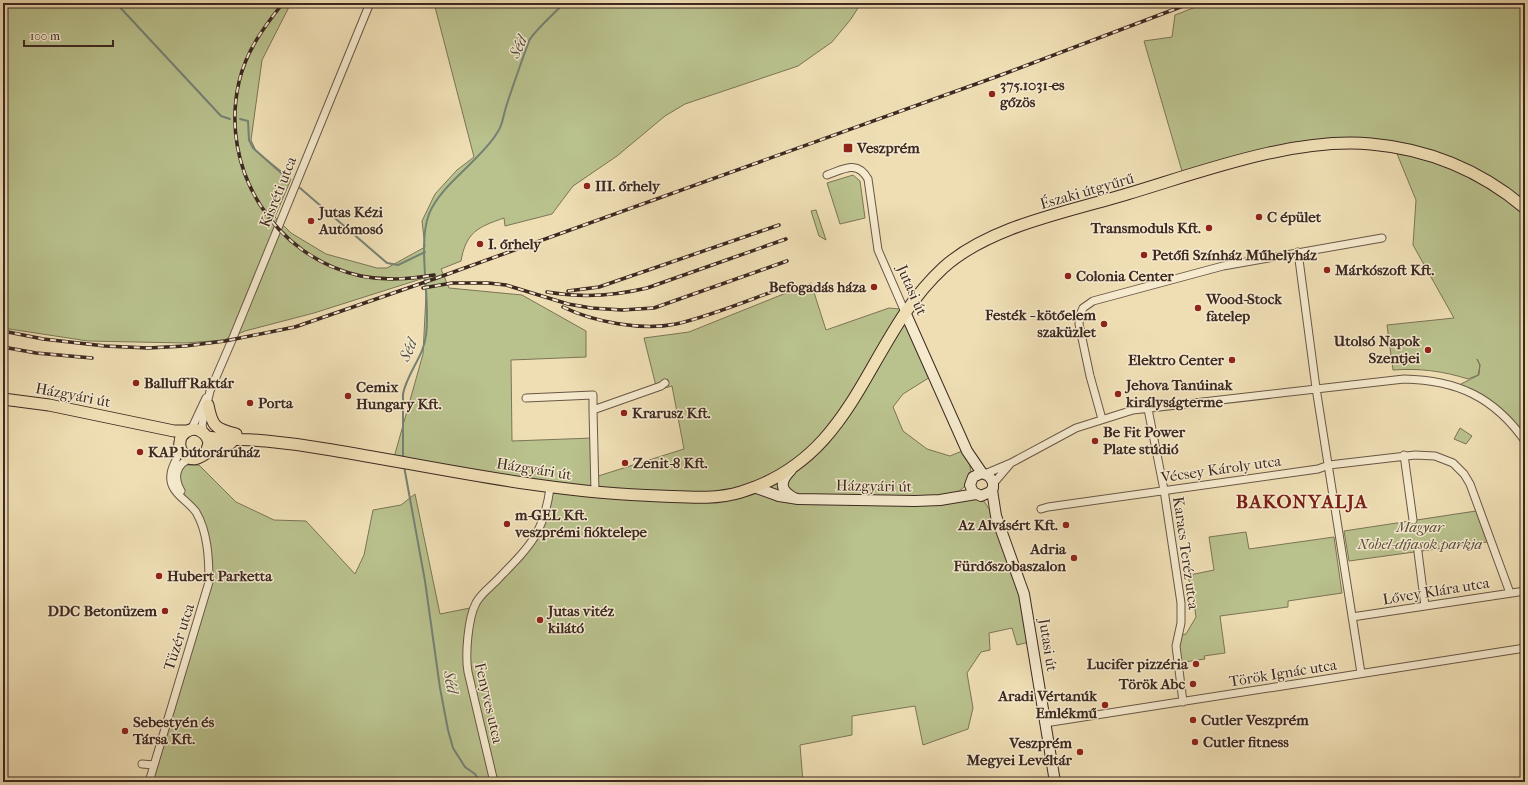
<svg xmlns="http://www.w3.org/2000/svg" width="1528" height="785" viewBox="0 0 1528 785" font-family="'IM FELL French Canon',serif">
<rect width="100%" height="100%" fill="#efdeb4"/>
<filter id="stains"><feTurbulence type="fractalNoise" baseFrequency=".005" numOctaves="4"/><feColorMatrix values="0 0 0 0 .2 0 0 0 0 .09 0 0 0 0 .02 0 0 0 .5 -.17"/></filter>
<radialGradient id="worn" r=".72"><stop offset=".6" stop-color="#630" stop-opacity="0"/><stop offset="1" stop-color="#630" stop-opacity=".3"/></radialGradient>
<path fill="#b9c18d" stroke="#7b7457" d="M 3,3 L 291,3 L 262,60 L 251,140 L 256,151 L 291,179 L 275,217 L 291,233 L 326,254 L 377,268 L 387,268 L 425,247 L 422,221 L 435,194 L 457,170 L 474,157 L 434,3 L 861,3 L 851,19 L 832,42 L 798,66 L 685,104 L 665,116 L 617,156 L 573,186 L 552,214 L 505,226 L 504,218 C 478,227 466,232 461,261 L 441,269 L 449,288 L 522,295 L 586,331 L 586,357 L 511,360 L 512,441 L 593,438 L 595,477 L 684,449 L 672,386 L 657,390 L 644,338 L 689,332 L 811,283 L 826,330 L 889,308 L 900,309 L 935,374 L 903,394 L 893,407 L 903,431 L 927,449 L 950,456 L 967,449 C 970,478 980,477 952,496 L 981,497 L 998,522 L 1034,641 L 1017,645 L 1012,628 L 989,633 L 990,650 L 981,652 L 967,673 L 973,708 L 968,729 L 923,745 L 915,706 L 852,716 L 852,735 L 800,745 L 803,782 L 148,782 L 207,591 L 206,546 L 195,516 L 168,483 L 167,477 L 170,465 L 199,465 L 236,502 L 274,520 L 306,521 L 355,574 L 364,555 L 373,510 L 401,505 L 415,494 L 440,614 L 475,607 L 536,538 L 551,487 L 393,461 L 423,354 L 426,295 L 424,278 L 314,313 L 245,331 L 224,340 L 185,343 L 88,341 L 3,328 Z
M 1206,3 L 1525,3 L 1525,440 L 1506,417 L 1457,386 L 1479,375 L 1480,365 L 1477,359 L 1480,365 L 1478,375 L 1468,379 C 1443,371 1419,368 1393,370 L 1387,325 L 1454,318 L 1413,245 L 1416,200 L 1395,149 L 1321,145 L 1184,178 L 1144,41 L 1172,37 L 1175,15 Z
M 853,175 L 860,181 L 865,218 L 840,224 L 827,183 Z
M 816,210 L 826,240 L 819,236 L 811,211 Z
M 1460,428 L 1472,436 L 1466,444 L 1454,439 Z
M 1476,511 L 1487,542 L 1349,561 L 1344,531 Z
M 1246,532 L 1249,549 L 1334,537 L 1342,593 L 1288,601 L 1288,607 L 1220,616 L 1225,653 L 1204,656 L 1205,659 L 1178,663 L 1178,636 L 1186,634 L 1196,617 L 1191,583 L 1185,576 L 1214,570 L 1209,537 Z"/>
<g fill="none" stroke-linecap="round" stroke-linejoin="round">
<path stroke="#758175" stroke-width="2" d="M 116,3 L 221,116 L 230,119
M 240,119 L 248,121 L 249,140 L 253,148 L 288,179
M 300,188 L 387,263 L 398,265 L 425,252
M 403,459 L 403,394 C 407,373 424,356 426,335 C 431,299 417,245 429,214 C 440,185 481,160 497,133 C 503,125 503,116 506,107 C 513,85 521,63 529,41 C 533,32 556,12 564,3
M 404,466 L 425,581 L 440,688 L 448,730 L 453,748 L 465,767 L 475,774 L 480,782"/>
<defs>
<path id="street" d="M 827,175 C 844,169 857,160 868,179 L 878,250 L 905,312
M 1298,252 L 1316,388 L 1361,673
M 526,398 L 593,395 L 593,410
M 1148,409 L 1164,490 L 1181,603 L 1181,623 L 1176,646 L 1183,702
M 1102,419 L 1090,376 L 1079,324 L 1080,315 L 1083,308 L 1093,301 L 1223,266 L 1382,238
M 191,430 L 206,398
M 204,433 L 202,425 L 210,391 L 232,340 L 370,3
M 1404,455 L 1413,520
M 985,474 L 1011,463 L 1076,428 L 1133,410 L 1404,379 C 1457,380 1494,397 1525,441
M 993,484 L 1010,464
M 181,491 C 173,477 176,464 191,458
M 595,492 L 593,410 L 661,386 L 665,383
M 1041,509 L 1048,507 L 1318,469 L 1329,465 L 1415,455 L 1435,456 L 1453,463 L 1464,474 L 1470,484 L 1510,593
M 1418,552 L 1425,606
M 1352,617 L 1525,591
M 1045,723 L 1525,648
M 142,764 L 154,765
M 149,782 L 209,582 C 209,560 208,532 196,512 C 189,502 173,494 171,481 C 169,468 178,460 180,448
M 494,782 L 468,672 C 465,655 468,618 476,603 C 481,593 492,586 499,578 C 530,546 544,533 550,488"/>
<path id="secondary" d="M 905,312 L 967,451 L 982,473 L 989,476 L 993,482 L 993,488 L 990,492 L 981,496 L 973,492 L 970,485 L 973,477 L 982,473
M 791,470 C 780,481 779,490 794,498
M 754,487 L 779,496 L 798,499 L 915,501 L 940,500 L 976,494
M 992,490 L 996,516 L 1024,594 L 1055,782"/>
<path id="primary" d="M 3,399 L 49,405 L 174,431 L 188,431
M 208,405 C 212,426 215,429 236,434
M 207,437 C 226,440 246,439 266,441 C 288,443 310,446 332,450 C 441,468 549,493 660,496 C 687,497 715,500 741,492 C 859,456 865,340 943,268 C 989,226 1068,212 1127,194 C 1201,172 1293,137 1371,144 C 1428,149 1481,171 1525,208
M 206,453 L 209,443 C 207,433 196,425 186,432 C 183,434 180,438 180,442 C 179,447 181,451 184,454 C 195,466 206,452 216,447 C 221,444 226,444 231,443"/>
</defs>
<use href="#street" stroke="#6a5646" stroke-width="9"/>
<use href="#secondary" stroke="#3d2821" stroke-width="12"/>
<use href="#primary" stroke="#3d2821" stroke-width="13"/>
<use href="#street" stroke="#f5eace" stroke-width="7"/>
<use href="#secondary" stroke="#f5eace" stroke-width="10"/>
<use href="#primary" stroke="#efdeb4" stroke-width="11"/>
<defs>
<path id="rail" d="M 283,3 C 264,27 246,51 239,82 C 219,169 274,257 361,276 C 386,281 409,279 434,275
M 423,288 L 452,283 L 488,283 L 506,285 L 568,304 L 591,308 L 622,310 L 654,308 L 787,261
M 568,291 L 599,287 L 779,225
M 547,292 C 581,298 614,296 647,288 L 786,239
M 563,307 C 594,322 641,331 676,324 C 714,315 751,299 788,286
M 3,331 L 43,339 L 105,346 L 148,348 L 185,346 L 225,341 L 295,327 L 434,279 L 1001,75 L 1191,3
M 3,347 L 36,353 L 92,358"/>
</defs>
<use href="#rail" stroke="#3d2821" stroke-width="3.5"/>
<use href="#rail" stroke="#f5eace" stroke-width="2" stroke-dasharray="6" stroke-linecap="butt"/>
</g>
<g fill="#8f2418" stroke="#f5eace" stroke-width="1.5">
<circle cx="992" cy="94" r="4"/>
<rect x="843" y="143" width="10" height="10" rx="2"/>
<circle cx="587" cy="186" r="4"/>
<circle cx="1259" cy="217" r="4"/>
<circle cx="311" cy="221" r="4"/>
<circle cx="1209" cy="228" r="4"/>
<circle cx="480" cy="244" r="4"/>
<circle cx="1144" cy="255" r="4"/>
<circle cx="1327" cy="270" r="4"/>
<circle cx="1068" cy="276" r="4"/>
<circle cx="874" cy="287" r="4"/>
<circle cx="1198" cy="308" r="4"/>
<circle cx="1104" cy="324" r="4"/>
<circle cx="1428" cy="350" r="4"/>
<circle cx="1232" cy="360" r="4"/>
<circle cx="136" cy="383" r="4"/>
<circle cx="1118" cy="394" r="4"/>
<circle cx="348" cy="396" r="4"/>
<circle cx="250" cy="403" r="4"/>
<circle cx="624" cy="413" r="4"/>
<circle cx="1095" cy="441" r="4"/>
<circle cx="140" cy="452" r="4"/>
<circle cx="625" cy="463" r="4"/>
<circle cx="507" cy="524" r="4"/>
<circle cx="1066" cy="525" r="4"/>
<circle cx="1074" cy="558" r="4"/>
<circle cx="159" cy="576" r="4"/>
<circle cx="165" cy="611" r="4"/>
<circle cx="540" cy="620" r="4"/>
<circle cx="1196" cy="664" r="4"/>
<circle cx="1193" cy="684" r="4"/>
<circle cx="1105" cy="705" r="4"/>
<circle cx="1193" cy="720" r="4"/>
<circle cx="125" cy="731" r="4"/>
<circle cx="1195" cy="742" r="4"/>
<circle cx="1080" cy="752" r="4"/>
</g>
<g text-anchor="middle" dominant-baseline="central" stroke-width="3" stroke-linejoin="round" paint-order="stroke">
<g font-size="15" font-weight="bold" fill="#3d2821" stroke="#f5eace" text-anchor="start">
<text x="1000" y="85">375.1031-es<tspan x="1000" dy="17">gőzös</tspan></text>
<text x="857" y="148">Veszprém</text>
<text x="595" y="186">III. őrhely</text>
<text x="319" y="212">Jutas Kézi<tspan x="319" dy="17">Autómosó</tspan></text>
<text x="1267" y="217">C épület</text>
<text x="1201" y="228" text-anchor="end">Transmoduls Kft.</text>
<text x="488" y="244">I. őrhely</text>
<text x="1152" y="255">Petőfi Színház Műhelyház</text>
<text x="1335" y="270">Márkószoft Kft.</text>
<text x="1076" y="276">Colonia Center</text>
<text x="866" y="287" text-anchor="end">Befogadás háza</text>
<text x="1206" y="299">Wood-Stock<tspan x="1206" dy="17">fatelep</tspan></text>
<text x="1096" y="315" text-anchor="end">Festék - kötőelem<tspan x="1096" dy="17">szaküzlet</tspan></text>
<text x="1420" y="341" text-anchor="end">Utolsó Napok<tspan x="1420" dy="17">Szentjei</tspan></text>
<text x="1224" y="360" text-anchor="end">Elektro Center</text>
<text x="144" y="383">Balluff Raktár</text>
<text x="1126" y="385">Jehova Tanúinak<tspan x="1126" dy="17">királyságterme</tspan></text>
<text x="356" y="387">Cemix<tspan x="356" dy="17">Hungary Kft.</tspan></text>
<text x="258" y="403">Porta</text>
<text x="632" y="413">Krarusz Kft.</text>
<text x="1103" y="432">Be Fit Power<tspan x="1103" dy="17">Plate stúdió</tspan></text>
<text x="148" y="452">KAP bútoráruház</text>
<text x="633" y="463">Zenit-8 Kft.</text>
<text x="515" y="515">m-GEL Kft.<tspan x="515" dy="17">veszprémi fióktelepe</tspan></text>
<text x="1058" y="525" text-anchor="end">Az Alvásért Kft.</text>
<text x="1066" y="549" text-anchor="end">Adria<tspan x="1066" dy="17">Fürdőszobaszalon</tspan></text>
<text x="167" y="576">Hubert Parketta</text>
<text x="157" y="611" text-anchor="end">DDC Betonüzem</text>
<text x="548" y="611">Jutas vitéz<tspan x="548" dy="17">kilátó</tspan></text>
<text x="1188" y="664" text-anchor="end">Lucifer pizzéria</text>
<text x="1185" y="684" text-anchor="end">Török Abc</text>
<text x="1097" y="696" text-anchor="end">Aradi Vértanúk<tspan x="1097" dy="17">Emlékmű</tspan></text>
<text x="1201" y="720">Cutler Veszprém</text>
<text x="133" y="722">Sebestyén és<tspan x="133" dy="17">Társa Kft.</tspan></text>
<text x="1203" y="742">Cutler fitness</text>
<text x="1072" y="743" text-anchor="end">Veszprém<tspan x="1072" dy="17">Megyei Levéltár</tspan></text>
</g>
<g font-size="15" fill="#3d2821" stroke="#f5eace">
<text transform="translate(1087 191) rotate(-16)">Északi útgyűrű</text>
<text transform="translate(278 192) rotate(-68)">Kisréti utca</text>
<text transform="translate(912 290) rotate(66)">Jutasi út</text>
<text transform="translate(73 395) rotate(11)">Házgyári út</text>
<text transform="translate(534 469) rotate(9)">Házgyári út</text>
<text transform="translate(1221 469) rotate(-8)">Vécsey Károly utca</text>
<text transform="translate(874 486) rotate(1)">Házgyári út</text>
<text transform="translate(1186 553) rotate(82)">Karacs Teréz utca</text>
<text transform="translate(1436 591) rotate(-9)">Lővey Klára utca</text>
<text transform="translate(179 637) rotate(-72)">Tüzér utca</text>
<text transform="translate(1048 645) rotate(81)">Jutasi út</text>
<text transform="translate(1283 673) rotate(-9)">Török Ignác utca</text>
<text transform="translate(489 703) rotate(77)">Fenyves utca</text>
</g>
<g font-size="15" font-style="italic" fill="#5c4e3c" stroke="#f5eace">
<text x="1420" y="527">Magyar<tspan x="1420" dy="17">Nobel-díjasok parkja</tspan></text>
</g>
<g font-size="16" font-style="italic" fill="#544d44" stroke="#f5eace">
<text transform="translate(518 47) rotate(-65)">Séd</text>
<text transform="translate(408 350) rotate(-66)">Séd</text>
<text transform="translate(451 682) rotate(80)">Séd</text>
</g>
<g font-size="19" font-weight="bold" letter-spacing="1" fill="#7a1f14" stroke="#f5eace">
<text x="1302" y="502">BAKONYALJA</text>
</g>
</g>
<rect width="1528" height="785" fill="none" stroke="#efdeb4" stroke-width="16"/>
<rect x="4" y="4" width="1520" height="777" fill="none" stroke="#3d2821" stroke-width="2"/>
<rect x="8" y="8" width="1512" height="769" fill="none" stroke="#3d2821"/>
<path d="M24 40v6h89v-6" fill="none" stroke="#3d2821" stroke-width="2"/>
<text x="30" y="40" font-size="12" fill="#3d2821" stroke="#f5eace" stroke-width="3" paint-order="stroke">100 m</text>
<rect width="100%" height="100%" filter="url(#stains)"/>
<rect width="100%" height="100%" fill="url(#worn)"/>
</svg>
